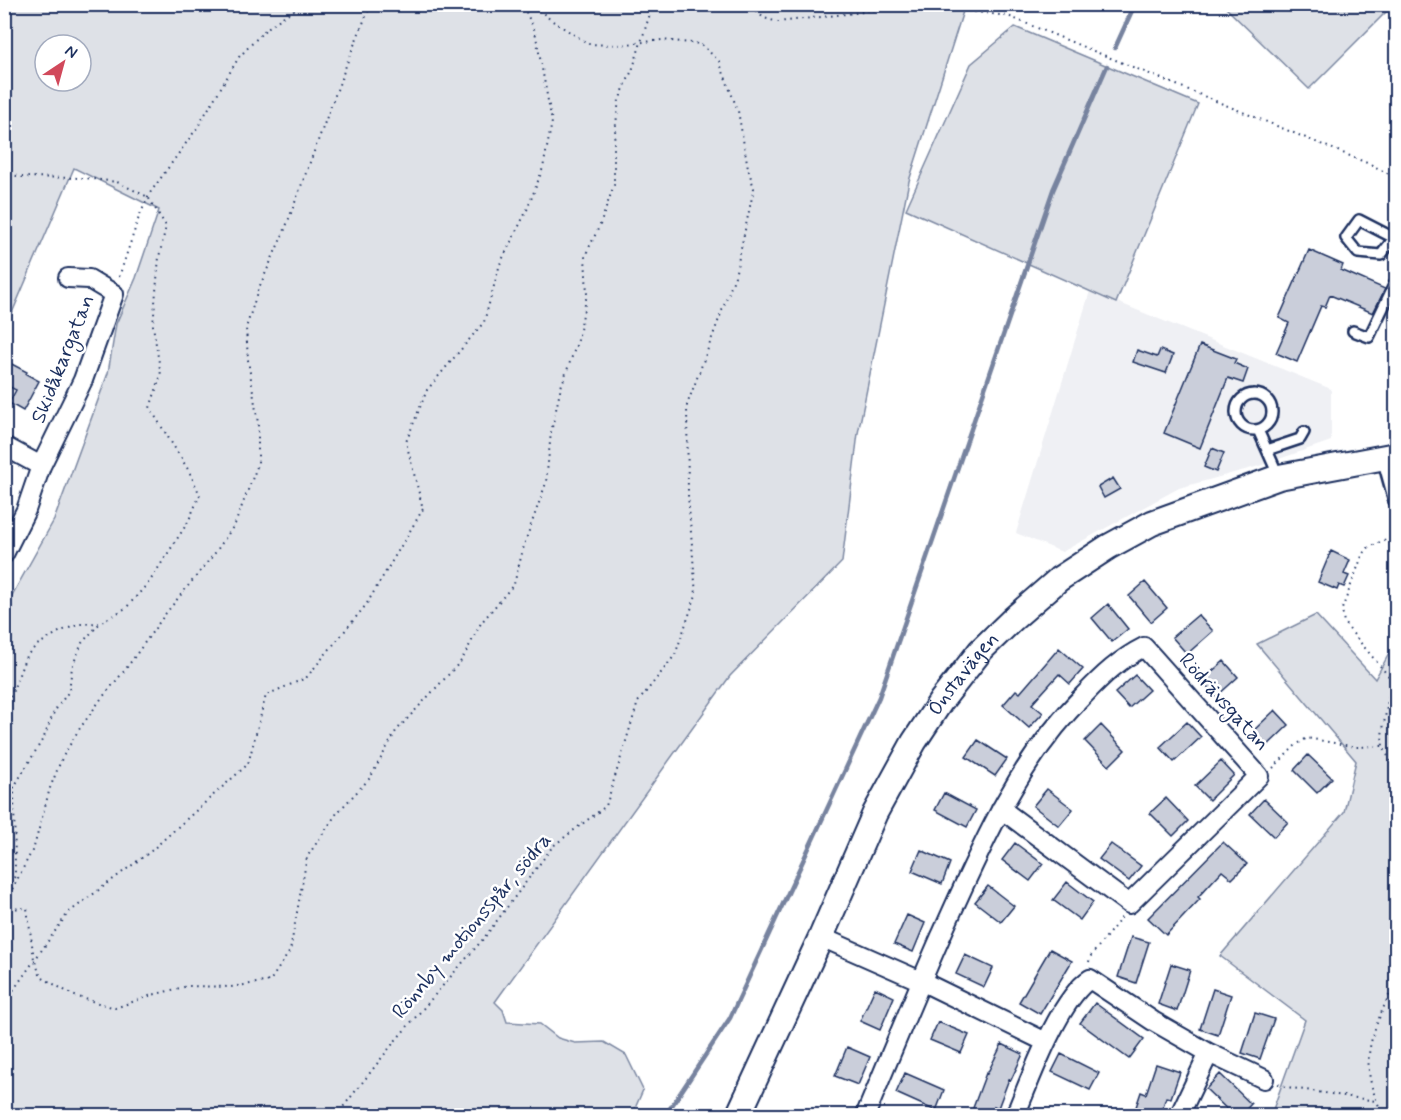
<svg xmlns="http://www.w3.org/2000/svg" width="1401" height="1120" viewBox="0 0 1401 1120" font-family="Mynerve,sans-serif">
<rect width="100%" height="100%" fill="#fff"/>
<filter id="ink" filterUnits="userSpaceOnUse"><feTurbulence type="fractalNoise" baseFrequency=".0167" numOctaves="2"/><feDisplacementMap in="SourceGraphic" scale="12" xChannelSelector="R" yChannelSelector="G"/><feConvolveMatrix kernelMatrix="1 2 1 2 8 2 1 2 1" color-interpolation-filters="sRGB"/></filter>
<g filter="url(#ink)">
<path fill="#eff0f4" d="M 1090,291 L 1331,389 L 1331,441 L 1259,466 L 1179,488 L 1062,552 L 1016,533 Z"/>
<path fill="#dee1e7" stroke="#7c88a2" stroke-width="1.5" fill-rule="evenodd" d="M 5,4 L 965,5 L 909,181 L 858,433 L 842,562 L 730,676 L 495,1002 L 503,1010 L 507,1022 L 540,1024 L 558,1038 L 575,1043 L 604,1042 L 626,1055 L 643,1090 L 632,1115 L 5,1115 L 5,608 L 54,520 L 108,373 L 116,324 L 136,278 L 159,210 L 74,168 L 9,320 L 5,318 ZM 45,45 L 81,45 L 81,81 L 45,81 Z
M 1223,5 L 1393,5 L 1309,89 Z
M 1015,27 L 1198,104 L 1116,303 L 906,209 L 971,64 Z
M 1316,615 L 1375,679 L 1396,641 L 1396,1115 L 1271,1115 L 1305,1020 L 1220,956 L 1344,812 L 1356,761 L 1257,644 Z"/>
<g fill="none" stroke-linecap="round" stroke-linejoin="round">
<path stroke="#77839f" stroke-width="4.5" d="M 1115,48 L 1135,4
M 665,1116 L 730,1018 L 879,697 L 1053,190 L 1107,66"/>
</g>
<path fill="#caceda" stroke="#1b2f5e" stroke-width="1.5" d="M 1309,250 L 1343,265 L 1341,270 L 1385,289 L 1373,313 L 1330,295 L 1325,307 L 1321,306 L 1297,362 L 1276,353 L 1289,323 L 1279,318 Z
M 1200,345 L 1236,359 L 1234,363 L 1248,369 L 1243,383 L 1228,378 L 1200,448 L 1164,433 Z
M 1137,350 L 1157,357 L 1160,350 L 1173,355 L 1166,373 L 1133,362 Z
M 4,360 L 27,372 L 26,374 L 39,381 L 23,411 L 9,403 L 16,390 L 4,384 Z
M 1212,448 L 1224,453 L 1216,472 L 1204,467 Z
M 1113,478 L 1120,489 L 1104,498 L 1098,487 Z
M 1331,551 L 1350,560 L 1344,574 L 1349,576 L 1344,587 L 1339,585 L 1337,590 L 1318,582 Z
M 1145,582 L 1167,608 L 1151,622 L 1129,596 Z
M 1108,604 L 1128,629 L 1112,642 L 1092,618 Z
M 1198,615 L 1213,631 L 1187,654 L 1172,637 Z
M 1059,648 L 1083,669 L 1070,684 L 1059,674 L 1032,704 L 1043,713 L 1029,728 L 1003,705 L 1016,690 L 1020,693 Z
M 1224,661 L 1238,677 L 1216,697 L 1202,680 Z
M 1135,675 L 1149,690 L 1129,708 L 1115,693 Z
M 1275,710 L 1289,725 L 1265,748 L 1251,733 Z
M 1187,722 L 1201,737 L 1174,762 L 1160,747 Z
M 1101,725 L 1125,750 L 1109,766 L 1085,741 Z
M 978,740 L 1007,759 L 995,776 L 966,757 Z
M 1308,755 L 1332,778 L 1317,793 L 1294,770 Z
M 1221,761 L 1234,775 L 1209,800 L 1195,786 Z
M 1047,789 L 1073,809 L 1059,826 L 1033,806 Z
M 944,793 L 976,810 L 967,827 L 935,810 Z
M 1166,798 L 1188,821 L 1173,836 L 1150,813 Z
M 1264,799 L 1288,822 L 1274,837 L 1250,814 Z
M 1223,842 L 1247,864 L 1232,879 L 1222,871 L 1198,897 L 1200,899 L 1166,935 L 1148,918 Z
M 1015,843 L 1043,864 L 1030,881 L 1002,860 Z
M 1111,844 L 1141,866 L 1129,881 L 1099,859 Z
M 921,850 L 950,863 L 942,884 L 912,871 Z
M 1067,882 L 1093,902 L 1080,920 L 1053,900 Z
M 988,886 L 1014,906 L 1001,922 L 975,902 Z
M 907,915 L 925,923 L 913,952 L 894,944 Z
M 1131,937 L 1149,942 L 1136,983 L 1118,977 Z
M 1050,949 L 1072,961 L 1040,1014 L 1019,1002 Z
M 965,955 L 993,968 L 984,987 L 956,974 Z
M 1171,964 L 1190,970 L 1177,1011 L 1158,1004 Z
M 875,988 L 894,997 L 880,1030 L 860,1021 Z
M 1213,989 L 1231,995 L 1218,1035 L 1200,1029 Z
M 1095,1003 L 1144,1039 L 1129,1059 L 1080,1023 Z
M 1255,1013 L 1274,1019 L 1260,1059 L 1242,1053 Z
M 938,1022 L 969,1035 L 961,1053 L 930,1040 Z
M 1002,1044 L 1023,1054 L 1011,1080 L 1009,1079 L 998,1108 L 994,1106 L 993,1116 L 970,1116 L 986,1073 L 987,1074 Z
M 847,1047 L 870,1057 L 858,1085 L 835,1076 Z
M 1061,1054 L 1099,1073 L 1090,1090 L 1052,1072 Z
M 1156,1064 L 1180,1072 L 1171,1098 L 1166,1097 L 1160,1116 L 1133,1116 L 1141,1092 L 1146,1094 Z
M 905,1073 L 944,1090 L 936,1111 L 896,1093 Z
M 1220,1074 L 1251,1104 L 1240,1116 L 1234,1116 L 1206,1089 Z"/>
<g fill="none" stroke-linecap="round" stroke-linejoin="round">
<defs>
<path id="lane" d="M 1394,238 L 1381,255 L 1358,253 L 1346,238 L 1359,220 L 1396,239
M 1353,331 L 1369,337 L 1396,281
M1236 412a18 18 0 1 1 36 0a18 18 0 1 1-36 0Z
M 1258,430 L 1279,477
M 1267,450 L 1300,439 L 1304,432
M 1382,458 L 1394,501"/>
<path id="street" d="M 4,446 L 41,466
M 4,554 L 26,510 L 41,466 L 83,380 L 114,294 L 89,279 L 68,278
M 821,937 L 921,981 L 1046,1042
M 865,1116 C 890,1056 915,995 941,936 C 980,849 1016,763 1084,695 C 1102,676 1120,659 1144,647 L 1259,776 L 1129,904 L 1001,809
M 1015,1116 C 1030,1080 1059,999 1090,979 L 1153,1021 L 1209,1053 L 1264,1079
M 1179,1116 L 1209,1053"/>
<g id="secondary">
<path id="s1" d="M 738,1116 L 821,937 L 875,813 L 914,742 L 941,701 L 981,650 L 1013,619 L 1059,579 L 1108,547 L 1152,523 L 1279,477 L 1396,455"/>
</g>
</defs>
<use href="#lane" stroke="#1b2f5e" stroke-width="14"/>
<use href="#street" stroke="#1b2f5e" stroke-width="22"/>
<use href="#secondary" stroke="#1b2f5e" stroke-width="28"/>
<path stroke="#1b2f5e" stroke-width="2" stroke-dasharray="1.5 4.5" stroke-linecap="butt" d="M 747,4 L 764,18 L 778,22 L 905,7 L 960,10 L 1008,16 L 1372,165 L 1396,178
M 4,173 L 21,177 L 85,178 L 117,182 L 148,197 L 166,226 L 159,257 L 153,326 L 161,375 L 150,408 L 189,471 L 200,495 L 188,522 L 150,581 L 126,608 L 100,623 L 82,643 L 72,667 L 69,691 L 54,712 L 44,737 L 14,787 L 15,876 L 4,893
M 119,277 L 139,217 L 150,193 L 197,128 L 239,57 L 266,29 L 284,16 L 305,4
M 1396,534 L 1368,548 L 1362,556 L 1342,609 L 1344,623 L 1391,679 L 1396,679
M 1396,655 L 1382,735 L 1383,746 L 1396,773
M 4,714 L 26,656 L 37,645 L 61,631 L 80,624 L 99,623
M 1273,768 L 1296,745 L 1307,738 L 1356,747 L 1383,746
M 4,905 L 34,847 L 50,788 L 62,758 L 78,731 L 101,699 L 125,670 L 166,613 L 215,553 L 235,524 L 258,464 L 258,423 L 248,360 L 246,328 L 258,290 L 284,232 L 350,55 L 371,4
M 4,909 L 27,908 L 34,959 L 41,977 L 75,996 L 115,1008 L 152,995 L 188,986 L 231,987 L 270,981 L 290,951 L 307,857 L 337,813 L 370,778 L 396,731 L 462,660 L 481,623 L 514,584 L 525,542 L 546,483 L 551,432 L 561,387 L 578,340 L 587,294 L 585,256 L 600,225 L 614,185 L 614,140 L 619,100 L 633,68 L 653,4
M 1089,962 L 1090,957 L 1122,917
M 4,998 L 12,992 L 68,913 L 151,851 L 248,764 L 266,695 L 306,678 L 366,605 L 423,509 L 406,442 L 427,390 L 484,322 L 500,264 L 527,210 L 543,168 L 552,122 L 535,31 L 522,4
M 1278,1084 L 1292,1088 L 1376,1101
M 336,1116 L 395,1041 L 484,938 L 553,846 L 606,806 L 638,702 L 675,655 L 696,595 L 688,495 L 687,405 L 735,276 L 754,188 L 748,168 L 738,111 L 719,61 L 701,44 L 662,40 L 618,45 L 589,44 L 551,20 L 532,4
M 1384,1116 C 1354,1060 1373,1032 1396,980"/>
<use href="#lane" stroke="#fff" stroke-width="9"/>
<use href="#street" stroke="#fff" stroke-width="18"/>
<use href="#secondary" stroke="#fff" stroke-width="24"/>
</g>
</g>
<g text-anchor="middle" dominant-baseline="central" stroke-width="5" stroke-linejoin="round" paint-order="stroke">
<g font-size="21" fill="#1b2f5e" stroke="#fff">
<text transform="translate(63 359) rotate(-68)">Skidåkargatan</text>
<text stroke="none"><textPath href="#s1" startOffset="498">Önstavägen</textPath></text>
<text transform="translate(1224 702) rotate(48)">Rödrävsgatan</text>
<text transform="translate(472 926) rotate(-50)">Rönnby motionsspår, södra</text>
</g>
</g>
<rect width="1401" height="1120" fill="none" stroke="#fff" stroke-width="24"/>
<rect x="12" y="12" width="1377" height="1096" fill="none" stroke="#1b2f5e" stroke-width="2" filter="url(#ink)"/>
<g transform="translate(63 63) rotate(36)"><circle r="28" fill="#ffffff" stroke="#a4acbf" stroke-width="1.5"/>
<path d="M0-4.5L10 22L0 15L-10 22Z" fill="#d1495b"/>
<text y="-9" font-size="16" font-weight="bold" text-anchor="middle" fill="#1b2f5e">N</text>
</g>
</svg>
